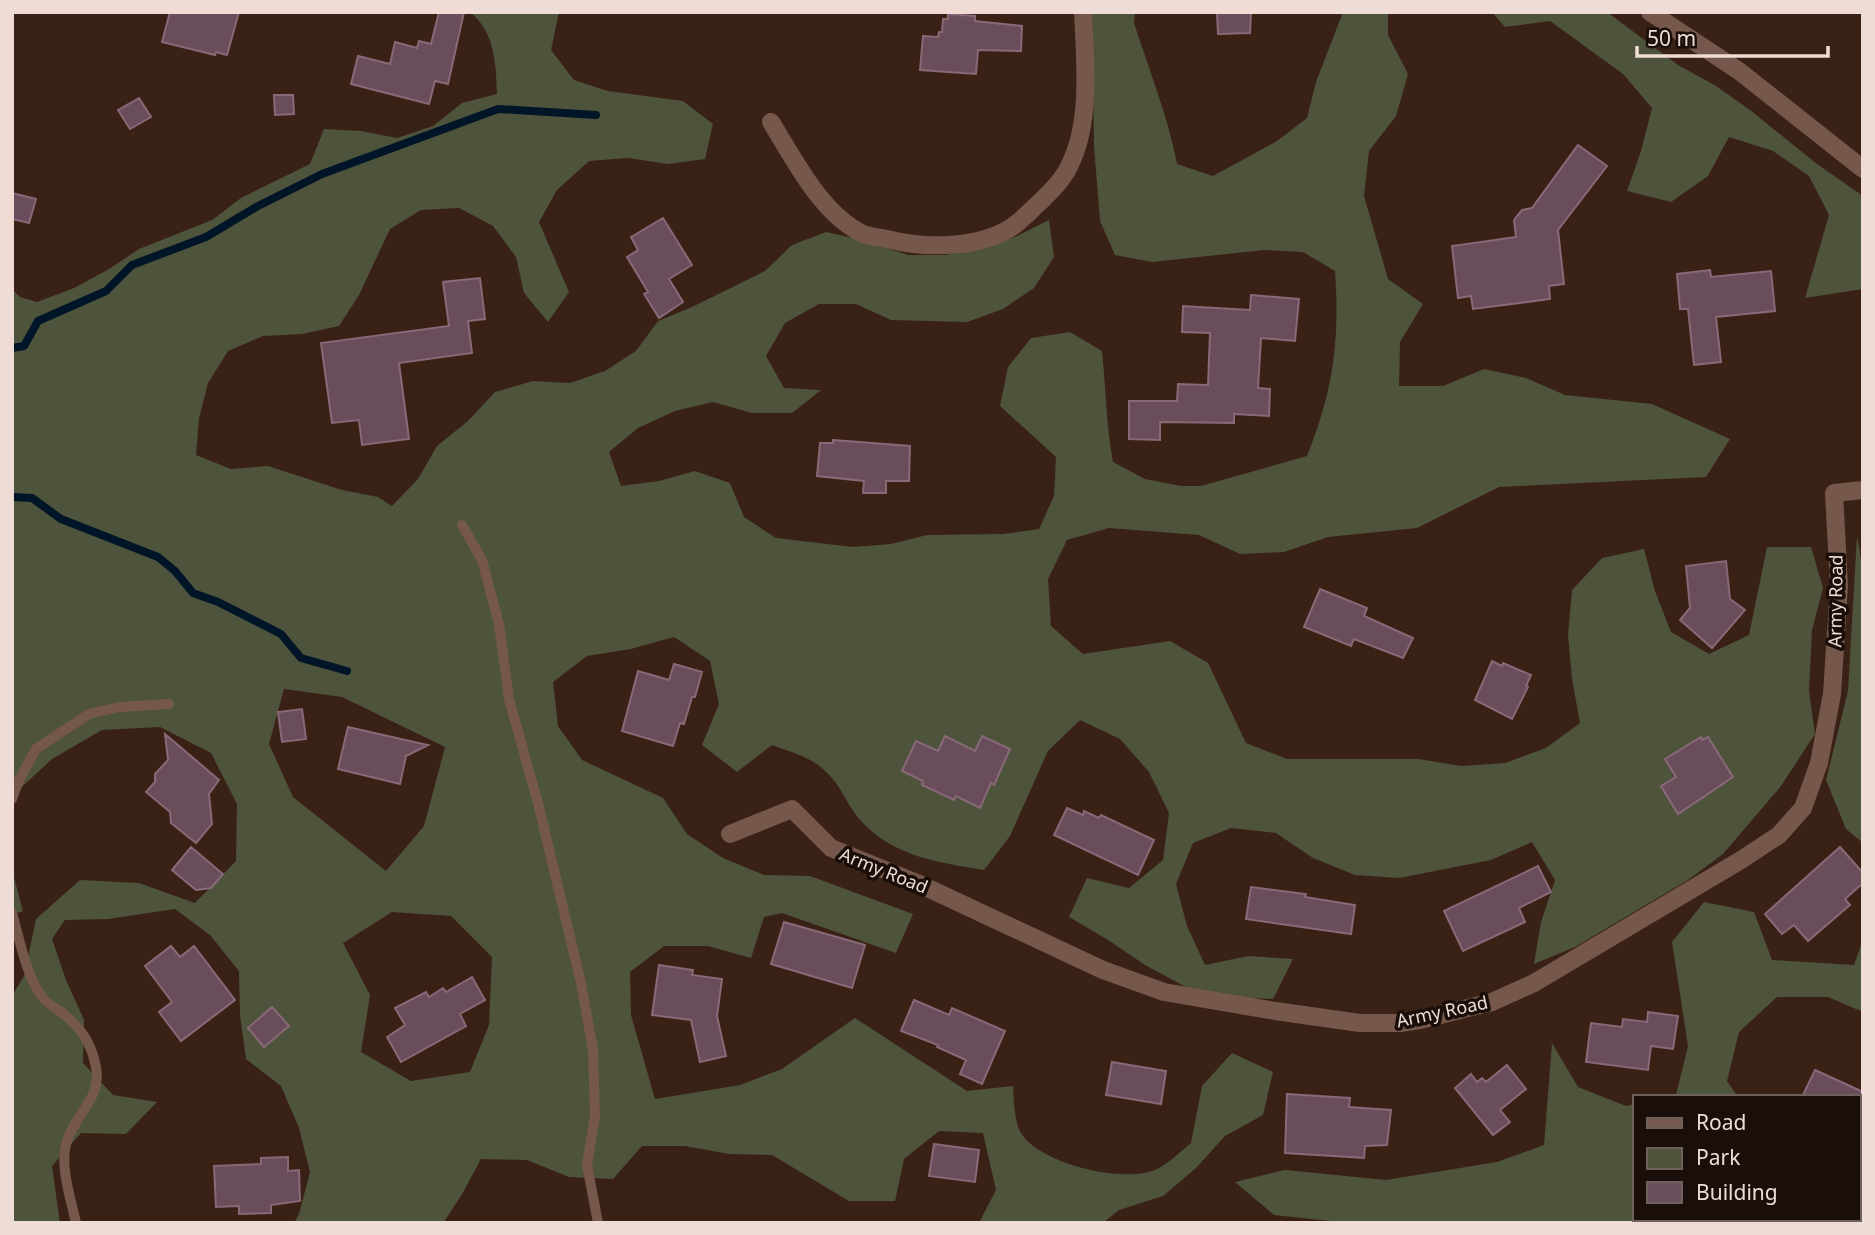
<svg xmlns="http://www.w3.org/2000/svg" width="1875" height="1235" viewBox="0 0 1875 1235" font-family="'Noto Sans',sans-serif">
<rect width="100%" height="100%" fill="#3a2115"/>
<path fill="#4e533b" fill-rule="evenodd" d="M 470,12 L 559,12 L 551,50 L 574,80 L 608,91 L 683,101 L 713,124 L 705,159 L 668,164 L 628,158 L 589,161 L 557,190 L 539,222 L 569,292 L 548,322 L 524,293 L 516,257 L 493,226 L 459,208 L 421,210 L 390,229 L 359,295 L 339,326 L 302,334 L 263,336 L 228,351 L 208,383 L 199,418 L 196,455 L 231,469 L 268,466 L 342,490 L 378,497 L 392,506 L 418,479 L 437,446 L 468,421 L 495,392 L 533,381 L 570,383 L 605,371 L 636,351 L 658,321 L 692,307 L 765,271 L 792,245 L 826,232 L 862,240 L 908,255 L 945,255 L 981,249 L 1017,236 L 1049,220 L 1054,257 L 1034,288 L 1003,309 L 967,322 L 891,320 L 856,304 L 819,304 L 785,323 L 766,356 L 784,388 L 821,390 L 792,413 L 752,413 L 713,402 L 675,411 L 638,428 L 609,452 L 621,486 L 659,481 L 695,471 L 730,483 L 744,517 L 776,538 L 853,547 L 891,544 L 927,535 L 1003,534 L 1039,529 L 1054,496 L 1056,457 L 1000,406 L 1008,367 L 1031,338 L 1070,332 L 1102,351 C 1106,388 1106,425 1113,462 L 1145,479 L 1181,486 L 1201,486 L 1307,456 C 1333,392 1340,340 1335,271 L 1303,252 L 1264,250 L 1152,262 L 1115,255 L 1100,221 L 1094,146 L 1092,12 L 1135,12 L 1134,23 C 1149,70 1168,116 1177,164 L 1213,176 L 1277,141 L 1307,118 L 1316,82 L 1343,12 L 1388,12 L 1388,35 L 1408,74 L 1396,116 L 1369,151 L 1364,196 L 1388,279 L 1423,304 L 1400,342 L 1399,386 L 1443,386 L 1484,369 L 1526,378 L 1565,395 L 1652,404 L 1730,439 L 1706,477 L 1499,487 L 1417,528 L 1328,537 L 1284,552 L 1240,554 L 1199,535 L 1109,528 L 1067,540 L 1048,579 L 1051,626 L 1083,654 L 1170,641 L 1208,663 L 1246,743 L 1287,759 L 1419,759 L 1461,766 L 1505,763 L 1546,748 L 1580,723 L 1572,679 L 1568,635 L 1572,590 L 1602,558 L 1644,549 L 1655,591 L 1671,632 L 1709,654 L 1749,635 L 1767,547 L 1811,547 L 1823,588 L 1812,630 L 1809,691 L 1815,734 L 1781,786 L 1723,854 L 1688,880 L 1575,947 L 1534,964 L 1541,922 L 1555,880 L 1532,842 L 1491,860 L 1399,878 L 1355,875 L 1313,858 L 1276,833 L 1231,828 L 1193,843 L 1176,884 L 1187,926 L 1205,965 L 1248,956 L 1293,959 L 1273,999 L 1228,997 L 1184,986 L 1145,965 L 1108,940 L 1069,917 L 1087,878 L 1129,888 L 1163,860 L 1169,813 L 1149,772 L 1120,739 L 1080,720 L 1048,751 L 1010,836 L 984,870 C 940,863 893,856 862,822 C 852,812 846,798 838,786 C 819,759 802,756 772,745 L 737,772 L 702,745 L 719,704 L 710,661 L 674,637 L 631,649 L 587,656 L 553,682 L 558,726 L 582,760 L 663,798 L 687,834 L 723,858 L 764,875 L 810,876 L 913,914 L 896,953 L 782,913 L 764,917 L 751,958 L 708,946 L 664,946 L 630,972 L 631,1015 L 655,1099 L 740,1085 L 782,1069 L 855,1018 L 967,1091 L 1013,1086 C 1014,1099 1014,1117 1019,1129 C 1033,1163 1126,1185 1157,1169 C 1169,1163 1180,1152 1191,1143 L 1202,1086 L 1232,1053 L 1273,1072 L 1263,1115 L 1225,1136 L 1196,1168 L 1163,1196 L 1119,1210 L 1103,1223 L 979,1223 L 996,1190 L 983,1133 L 939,1131 L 904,1159 L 895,1201 L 849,1201 L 772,1155 L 729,1154 L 685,1146 L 642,1146 L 613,1179 L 569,1177 L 527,1160 L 481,1159 L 461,1196 L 443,1223 L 294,1223 L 299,1214 L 310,1172 L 299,1128 L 281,1086 L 246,1059 L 240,1015 L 239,971 L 210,935 L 175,909 L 108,919 L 65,920 L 52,939 L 66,980 L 84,1020 L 83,1063 L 113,1095 L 157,1102 L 126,1134 L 81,1133 L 52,1166 L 60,1223 L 12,1223 L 12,996 L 24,976 L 36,919 L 80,880 L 139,883 L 195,903 L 236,861 L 237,804 L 211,753 L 160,727 L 102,730 L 52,759 L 12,796 L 12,289 L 20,297 L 37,302 L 74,288 L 109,269 L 139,249 L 212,220 L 241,198 L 310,164 L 324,129 L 361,131 L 397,138 L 433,126 L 462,103 L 497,94 C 496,64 495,32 470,12 ZM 284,689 L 342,697 L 445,747 L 424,826 L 386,871 L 293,797 L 269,744 ZM 392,912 L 451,916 L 492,957 L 489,1025 L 470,1072 L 411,1081 L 361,1052 L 370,995 L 343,943 Z
M 1492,12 L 1607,12 L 1678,65 L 1716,86 L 1750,110 L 1817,164 L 1863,196 L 1863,289 L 1805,298 L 1829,215 L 1809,176 L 1773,151 L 1729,137 L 1708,176 L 1671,202 L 1627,191 L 1641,151 L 1652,108 L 1623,74 L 1550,21 L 1505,27 Z
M 1857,536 L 1863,570 L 1863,843 L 1846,829 L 1826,780 L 1848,691 Z
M 12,870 L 23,911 L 12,915 Z
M 1704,902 L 1754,912 L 1772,960 L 1854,965 L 1863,939 L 1863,1012 L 1828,997 L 1777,997 L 1739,1032 L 1727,1081 L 1738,1097 L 1671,1097 L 1676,1095 L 1688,1046 L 1672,942 Z
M 1552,1043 L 1578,1087 L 1626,1106 L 1635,1104 L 1635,1219 L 1859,1219 L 1859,1155 L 1863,1158 L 1863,1223 L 1349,1223 L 1274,1215 L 1235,1182 L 1285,1170 L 1386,1180 L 1497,1162 L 1544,1145 Z"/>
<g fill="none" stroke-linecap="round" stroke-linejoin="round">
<path stroke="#001527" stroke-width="8" d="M 12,348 L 24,346 L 38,321 L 106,291 L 132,265 L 206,237 L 258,206 L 322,174 L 498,109 L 596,115
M 12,497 L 32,498 L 61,519 L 158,557 L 175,571 L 193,593 L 218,602 L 281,634 L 301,658 L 347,671"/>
</g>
<path fill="#6a4d5b" stroke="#876977" stroke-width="2" d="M 170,12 L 239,12 L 227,55 L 216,52 L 215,55 L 162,42 Z
M 439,12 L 464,12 L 448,84 L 435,81 L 429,104 L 351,84 L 358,56 L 390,64 L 395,42 L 417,48 L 419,41 L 431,44 Z
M 1217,12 L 1251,12 L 1250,33 L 1218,34 Z
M 948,14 L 975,16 L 975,21 L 1022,26 L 1021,51 L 978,50 L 976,74 L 920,70 L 923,36 L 938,37 L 939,32 L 942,32 L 943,19 L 948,19 Z
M 274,95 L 293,95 L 294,114 L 275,115 Z
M 139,98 L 151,117 L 130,129 L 118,110 Z
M 1578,145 L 1607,166 L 1558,230 L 1564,284 L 1549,286 L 1550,299 L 1473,309 L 1471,296 L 1458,298 L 1452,246 L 1516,237 L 1514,220 L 1522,210 L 1532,208 Z
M 12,193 L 36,199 L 29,223 L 12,219 Z
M 663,218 L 692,265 L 669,279 L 683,302 L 659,318 L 644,294 L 648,292 L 627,257 L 638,250 L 631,237 Z
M 1710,270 L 1711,277 L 1771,271 L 1775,311 L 1716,317 L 1721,362 L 1694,365 L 1688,309 L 1680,309 L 1677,274 Z
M 480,278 L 485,319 L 468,321 L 472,353 L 399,363 L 409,439 L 362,445 L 359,420 L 332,423 L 321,343 L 449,326 L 443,282 Z
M 1251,295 L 1299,299 L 1295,341 L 1261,338 L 1258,388 L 1270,389 L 1269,416 L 1234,414 L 1234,423 L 1160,422 L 1160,440 L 1129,439 L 1129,401 L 1177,401 L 1178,384 L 1208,385 L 1210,333 L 1182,332 L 1183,306 L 1250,310 Z
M 833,440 L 910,446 L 909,481 L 886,481 L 886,493 L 863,493 L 864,481 L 817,476 L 820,443 L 833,443 Z
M 1726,561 L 1730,599 L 1745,610 L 1712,648 L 1680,620 L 1690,608 L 1686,566 Z
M 1320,589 L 1367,608 L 1364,616 L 1413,638 L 1403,658 L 1354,639 L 1351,646 L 1304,627 Z
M 1492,661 L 1502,666 L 1503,663 L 1531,675 L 1526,686 L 1528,687 L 1512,719 L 1475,700 Z
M 674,664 L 702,672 L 695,697 L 692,697 L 684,724 L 680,723 L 673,746 L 622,731 L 638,671 L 669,680 Z
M 302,709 L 306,739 L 282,742 L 278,712 Z
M 348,727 L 428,745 L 406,756 L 400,784 L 338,769 Z
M 165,734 L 219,780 L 209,794 L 212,824 L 196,843 L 171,823 L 170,812 L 146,792 L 155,782 L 155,774 L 168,760 Z
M 945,736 L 975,751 L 982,736 L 1010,749 L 994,785 L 991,783 L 980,808 L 956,796 L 954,800 L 922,785 L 923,781 L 902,771 L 916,741 L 938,751 Z
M 1701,737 L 1702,740 L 1708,737 L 1733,777 L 1678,814 L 1661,786 L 1676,777 L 1665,759 Z
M 1067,808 L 1083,815 L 1084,811 L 1099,818 L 1101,815 L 1154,840 L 1138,875 L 1054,835 Z
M 191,847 L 223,874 L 211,888 L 196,890 L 172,870 Z
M 1840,847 L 1863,873 L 1863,883 L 1845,899 L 1850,905 L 1808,941 L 1794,925 L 1782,934 L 1765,914 Z
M 1538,866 L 1551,892 L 1519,908 L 1525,922 L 1463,951 L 1444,911 Z
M 1251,887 L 1306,894 L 1305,897 L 1355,905 L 1351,934 L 1246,919 Z
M 784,922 L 865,945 L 852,988 L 771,964 Z
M 171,946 L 180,957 L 194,946 L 235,1000 L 181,1041 L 159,1012 L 172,1002 L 145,966 Z
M 659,965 L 693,970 L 692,975 L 722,979 L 717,1016 L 726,1056 L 700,1062 L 691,1020 L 652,1015 Z
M 472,977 L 485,1000 L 460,1014 L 466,1026 L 401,1062 L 387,1037 L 405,1025 L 395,1008 L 426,992 L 429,997 L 443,988 L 446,992 Z
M 914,1000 L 949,1015 L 952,1008 L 1005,1031 L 982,1084 L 960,1074 L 966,1060 L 937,1047 L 938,1045 L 901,1031 Z
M 272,1007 L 289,1026 L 264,1047 L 248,1028 Z
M 1648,1012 L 1678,1016 L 1673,1049 L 1651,1046 L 1648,1070 L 1586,1062 L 1591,1023 L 1622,1027 L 1623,1019 L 1647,1022 Z
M 1112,1062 L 1166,1071 L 1161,1104 L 1106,1095 Z
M 1507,1065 L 1526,1089 L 1500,1110 L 1510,1122 L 1493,1135 L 1455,1088 L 1471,1074 L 1477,1082 L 1482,1078 L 1486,1082 Z
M 1815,1070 L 1863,1092 L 1863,1097 L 1802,1097 Z
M 1287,1094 L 1350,1098 L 1349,1107 L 1391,1110 L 1387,1145 L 1365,1146 L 1364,1158 L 1285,1153 Z
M 934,1144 L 979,1150 L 975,1182 L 929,1176 Z
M 288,1157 L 288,1171 L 299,1170 L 300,1201 L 271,1205 L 271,1213 L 239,1214 L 239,1206 L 216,1207 L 214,1166 L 261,1164 L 261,1158 Z"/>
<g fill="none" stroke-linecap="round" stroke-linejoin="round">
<path stroke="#75584b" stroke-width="10" d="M 462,525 L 482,560 L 499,624 L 509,699 L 538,803 L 581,983 L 593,1050 L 595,1116 L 587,1165 L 598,1223
M 12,799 L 19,780 L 36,749 L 89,714 L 119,707 L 169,704
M 12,913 C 19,937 27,979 43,998 C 47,1003 54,1007 60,1011 C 80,1027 91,1041 96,1067 C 102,1100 74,1114 66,1144 C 60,1168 71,1199 76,1223"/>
<path stroke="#75584b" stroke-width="18" d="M 1650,12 L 1739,71 L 1863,169
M 771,122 C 794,159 821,213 861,233 C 869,237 879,237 887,239 C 926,249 983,249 1016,224 C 1025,217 1032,209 1040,202 C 1053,189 1065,178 1072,160 C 1091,118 1085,58 1083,12
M 730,834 L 792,809 L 831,848 L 917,883 L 1103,970 L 1164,992 L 1275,1011 L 1360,1023 L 1400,1023 L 1420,1020 L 1492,1002 L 1534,983 L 1741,860 L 1779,835 L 1803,808 L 1819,763 L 1832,694 L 1839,586 L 1834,493 L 1863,490"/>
</g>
<g text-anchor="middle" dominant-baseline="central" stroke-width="7" stroke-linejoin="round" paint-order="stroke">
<g font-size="18" fill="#eedcd5" stroke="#190e09">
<text transform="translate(1835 601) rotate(-89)">Army Road</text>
<text transform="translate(884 870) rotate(22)">Army Road</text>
<text transform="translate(1442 1011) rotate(-12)">Army Road</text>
</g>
</g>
<rect width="1875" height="1235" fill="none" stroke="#eedcd5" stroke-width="28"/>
<rect x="1633" y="1095" width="228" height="126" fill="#190e09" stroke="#6e605b" stroke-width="2"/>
<rect x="1647" y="1118" width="35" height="10" fill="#75584b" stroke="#6e605b" stroke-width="2"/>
<text x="1696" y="1130" font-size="21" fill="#eedcd5">Road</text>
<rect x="1647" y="1148" width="35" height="21" fill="#4e533b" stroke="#6e605b" stroke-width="2"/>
<text x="1696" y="1165" font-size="21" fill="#eedcd5">Park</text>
<rect x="1647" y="1182" width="35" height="21" fill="#6a4d5b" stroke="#6e605b" stroke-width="2"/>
<text x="1696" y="1200" font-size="21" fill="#eedcd5">Building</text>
<path d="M1637 46v10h191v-10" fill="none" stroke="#eedcd5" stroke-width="3.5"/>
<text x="1647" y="46" font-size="21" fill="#eedcd5" stroke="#190e09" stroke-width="5" paint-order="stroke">50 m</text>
</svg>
